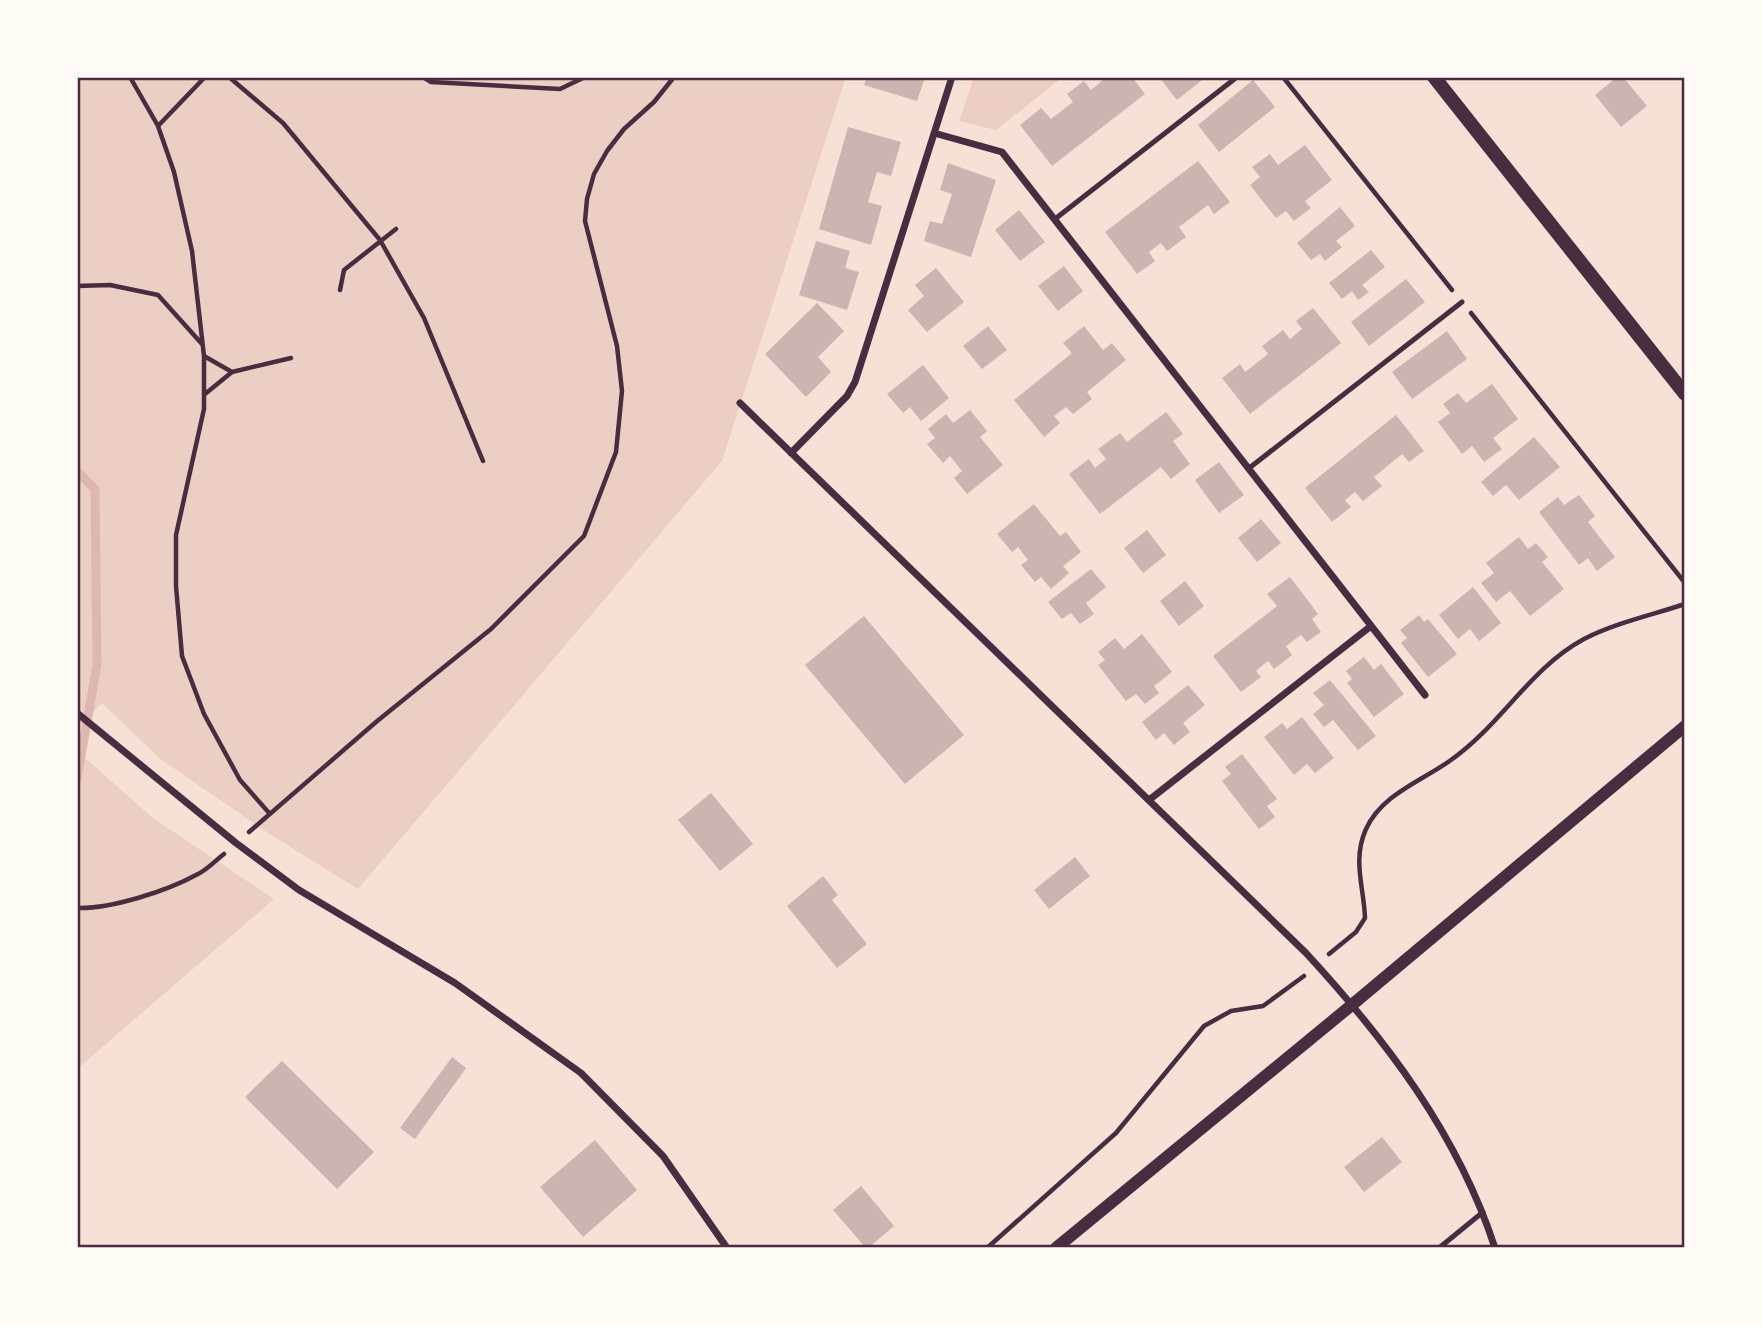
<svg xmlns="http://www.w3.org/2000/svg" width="1762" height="1325" viewBox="0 0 1762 1325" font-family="'Fira Sans',sans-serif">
<rect width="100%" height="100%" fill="#f7e1d7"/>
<path fill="#ebcfc5" d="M 77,77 L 846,77 L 722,461 L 358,889 L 268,833 L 159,758 L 102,703 L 77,729 Z
M 974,77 L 1063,77 L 996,130 L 959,121 Z
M 77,751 L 153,818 L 274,899 L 77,1069 Z"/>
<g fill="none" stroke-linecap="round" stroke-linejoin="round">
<path stroke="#dcb8b0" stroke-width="9" d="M 77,471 L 95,489 L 97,665 L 77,778"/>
</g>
<path fill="#ccb4b1" d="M 867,77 L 925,77 L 917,101 L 864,85 Z
M 1101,77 L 1132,77 L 1145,94 L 1052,166 L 1020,125 L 1041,108 L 1051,119 L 1073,102 L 1067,94 L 1084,81 L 1091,90 L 1103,80 Z
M 1159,77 L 1206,77 L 1177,100 Z
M 1617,77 L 1623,77 L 1647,106 L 1621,127 L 1595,95 Z
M 1253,80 L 1275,107 L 1219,152 L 1198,125 Z
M 848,127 L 901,142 L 891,176 L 877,172 L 868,202 L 882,206 L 871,245 L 819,229 Z
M 1305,145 L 1332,180 L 1305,201 L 1311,208 L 1294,221 L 1286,211 L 1276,218 L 1250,185 L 1260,177 L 1252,167 L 1270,154 L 1278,165 Z
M 1198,161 L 1230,202 L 1214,214 L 1208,205 L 1179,227 L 1186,237 L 1167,251 L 1161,243 L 1149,252 L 1155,261 L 1137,274 L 1105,232 Z
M 948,163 L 996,180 L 971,257 L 924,241 L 930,221 L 942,224 L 952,194 L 940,190 Z
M 1340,207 L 1355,226 L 1336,241 L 1342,247 L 1325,261 L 1320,254 L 1311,260 L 1297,243 Z
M 1019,210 L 1045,242 L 1020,261 L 995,230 Z
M 816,241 L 850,251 L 845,268 L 859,272 L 847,310 L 799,295 Z
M 1371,250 L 1385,267 L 1362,285 L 1369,292 L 1358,300 L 1352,291 L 1342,299 L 1329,283 Z
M 1064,266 L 1083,291 L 1058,311 L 1038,286 Z
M 936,268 L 964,302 L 927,332 L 908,310 L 924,296 L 915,285 Z
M 1406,279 L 1425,302 L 1369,346 L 1351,322 Z
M 817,303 L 844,331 L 818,357 L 831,372 L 806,397 L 765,354 Z
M 1313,308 L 1341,343 L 1250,414 L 1222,378 L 1240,364 L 1245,372 L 1268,354 L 1262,346 L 1283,330 L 1290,339 L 1302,329 L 1296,321 Z
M 988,326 L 1007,350 L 982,369 L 963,346 Z
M 1084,326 L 1103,350 L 1112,343 L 1126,360 L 1087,392 L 1092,399 L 1073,414 L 1066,407 L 1054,416 L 1060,423 L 1044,437 L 1014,400 L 1072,353 L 1063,343 Z
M 1447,331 L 1467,359 L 1412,399 L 1392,372 Z
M 923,365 L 949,398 L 921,421 L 910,407 L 903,413 L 887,394 Z
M 1492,384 L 1518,419 L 1493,438 L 1502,449 L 1484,462 L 1472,446 L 1462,454 L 1438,422 L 1450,413 L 1443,404 L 1458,393 L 1466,403 Z
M 970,410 L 987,431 L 980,437 L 1003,465 L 967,494 L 954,478 L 962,471 L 950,456 L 943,463 L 927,444 L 935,438 L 928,429 L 946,414 L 953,423 Z
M 1166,412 L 1183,434 L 1173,441 L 1190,464 L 1171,479 L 1161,467 L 1100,514 L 1069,474 L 1089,459 L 1095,468 L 1106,459 L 1098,449 L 1120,433 L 1127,442 Z
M 1396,415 L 1424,451 L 1409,462 L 1402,454 L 1374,477 L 1382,486 L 1363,501 L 1355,492 L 1345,500 L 1351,507 L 1332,522 L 1305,488 Z
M 1534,437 L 1560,467 L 1519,500 L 1506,485 L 1493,496 L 1481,482 Z
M 1219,462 L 1244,495 L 1219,513 L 1195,480 Z
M 1579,495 L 1595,516 L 1588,522 L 1615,557 L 1597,571 L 1588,558 L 1579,565 L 1539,512 L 1558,497 L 1564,505 Z
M 1034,504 L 1060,536 L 1066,532 L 1081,552 L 1063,566 L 1069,573 L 1051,589 L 1041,577 L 1035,582 L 1021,565 L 1028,560 L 1018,547 L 1012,552 L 997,534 Z
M 1261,519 L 1281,543 L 1257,562 L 1238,538 Z
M 1147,530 L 1166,555 L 1143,573 L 1124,548 Z
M 1519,537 L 1528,549 L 1536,543 L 1548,557 L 1542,562 L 1564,589 L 1530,616 L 1510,591 L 1496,602 L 1481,583 L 1494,573 L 1486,563 Z
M 1091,569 L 1106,587 L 1086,603 L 1094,614 L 1080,624 L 1071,613 L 1062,619 L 1048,602 Z
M 1290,577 L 1318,614 L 1312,619 L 1321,632 L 1307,642 L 1301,635 L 1286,646 L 1292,655 L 1274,669 L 1268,661 L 1256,671 L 1261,677 L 1241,692 L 1213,656 L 1277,606 L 1267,594 Z
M 1185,581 L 1204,606 L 1179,626 L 1160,601 Z
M 1473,587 L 1501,623 L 1479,641 L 1470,629 L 1458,639 L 1439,615 Z
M 1419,615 L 1424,622 L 1428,619 L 1457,654 L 1428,677 L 1401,643 L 1407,638 L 1400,630 Z
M 864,616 L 964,735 L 905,784 L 805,665 Z
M 1142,634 L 1172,672 L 1154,686 L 1159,693 L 1145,704 L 1136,694 L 1126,701 L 1098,665 L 1105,660 L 1098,652 L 1115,638 L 1124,649 Z
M 1364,657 L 1374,670 L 1381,664 L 1404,694 L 1374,717 L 1347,683 L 1352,679 L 1346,671 Z
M 1330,680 L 1376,736 L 1358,750 L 1333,720 L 1324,727 L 1313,714 L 1324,705 L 1313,693 Z
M 1188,685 L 1205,705 L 1183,723 L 1190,732 L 1174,745 L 1164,733 L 1156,740 L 1142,722 Z
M 1302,717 L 1334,758 L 1315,773 L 1307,764 L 1294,775 L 1264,737 L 1282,723 L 1287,729 Z
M 1242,754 L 1277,799 L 1267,806 L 1275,817 L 1259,829 L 1222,781 L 1231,774 L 1225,767 Z
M 711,793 L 753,844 L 720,871 L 678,820 Z
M 1075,857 L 1090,876 L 1049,909 L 1034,890 Z
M 823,876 L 838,895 L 832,900 L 867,944 L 837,968 L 787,906 Z
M 452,1057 L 466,1068 L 415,1139 L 400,1128 Z
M 282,1061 L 374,1152 L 337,1189 L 245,1097 Z
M 1382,1137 L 1402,1162 L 1364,1192 L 1344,1167 Z
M 595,1140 L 637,1190 L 583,1237 L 540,1187 Z
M 861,1186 L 894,1226 L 868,1248 L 866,1248 L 833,1210 Z"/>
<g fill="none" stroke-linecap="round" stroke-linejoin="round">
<path stroke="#4a2c40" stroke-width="4.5" d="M 130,77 L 158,126 L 174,172 L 192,251 L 204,356 L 204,409 L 176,535 L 176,586 L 182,656 L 204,714 L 240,780 L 270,814
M 229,77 L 283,123 L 380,240 L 424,318 L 483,461
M 423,77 L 431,82 L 560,89 L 585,77
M 1283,77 L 1452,290
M 158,126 L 205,77
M 77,286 L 110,285 L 158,295 L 202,344
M 340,290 L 344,270 L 396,229
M 1471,313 L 1685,583
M 204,356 L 232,372 L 291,358
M 205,394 L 232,372
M 249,832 L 376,722 L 491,629 L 584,536 L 616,452 L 622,391 L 617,346 L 585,221 L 587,199 L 594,174 L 607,151 L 624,129 L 654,102 L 674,77
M 77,908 C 111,909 167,891 198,874 C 207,870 216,860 224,854
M 1329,954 L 1356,932 L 1365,918 C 1364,887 1352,860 1366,829 C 1382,794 1422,781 1451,760 C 1501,725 1530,668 1584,639 C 1615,623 1652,615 1685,604
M 987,1248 L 1116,1133 L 1204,1026 L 1231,1011 L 1263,1006 L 1304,976"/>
<path stroke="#4a2c40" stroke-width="5" d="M 1055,219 L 1237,77
M 1248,469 L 1462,302
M 1439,1248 L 1483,1212"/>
<path stroke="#4a2c40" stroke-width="7" d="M 934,133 L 1002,152 L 1425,695
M 740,403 L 1306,953 C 1386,1040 1458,1134 1495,1248
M 791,453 L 847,396 L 855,382 L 952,77
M 77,713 L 236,843 L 299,890 L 455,983 L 581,1073 L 663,1156 L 727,1248
M 1149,800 L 1371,626"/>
<path stroke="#4a2c40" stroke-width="12" d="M 1056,1248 L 1353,1004 L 1685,726"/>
<path stroke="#4a2c40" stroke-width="14" d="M 1434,77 L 1685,394"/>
</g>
<rect width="1762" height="1325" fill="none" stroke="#fffaf5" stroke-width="158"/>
<rect x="79" y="79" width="1604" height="1167" fill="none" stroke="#4a2c40" stroke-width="2.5"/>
</svg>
